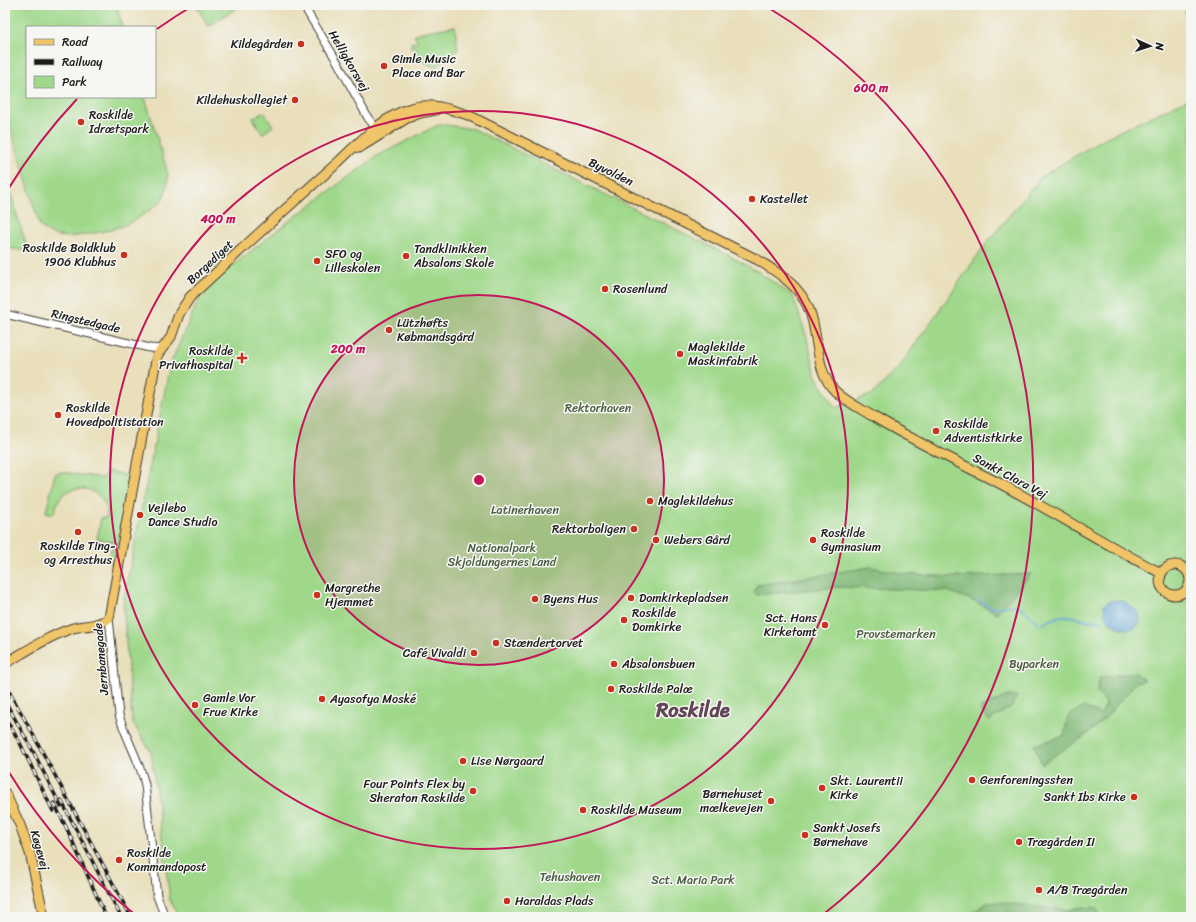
<svg xmlns="http://www.w3.org/2000/svg" width="1196" height="922" viewBox="0 0 1196 922" font-family="Sriracha,sans-serif">
<rect width="100%" height="100%" fill="#f6f6f2"/>
<filter id="ink" filterUnits="userSpaceOnUse"><feTurbulence type="fractalNoise" baseFrequency=".025" numOctaves="2"/><feDisplacementMap in="SourceGraphic" scale="8" xChannelSelector="R" yChannelSelector="G"/><feConvolveMatrix kernelMatrix="1 2 1 2 8 2 1 2 1" color-interpolation-filters="sRGB"/></filter>
<filter id="wash" filterUnits="userSpaceOnUse"><feTurbulence type="fractalNoise" baseFrequency=".012" numOctaves="4" result="noise"/><feDisplacementMap in="SourceGraphic" scale="16" xChannelSelector="R" yChannelSelector="G"/><feGaussianBlur stdDeviation="0.9" result="paint"/><feColorMatrix in="noise" values="0 0 0 0 0 0 0 0 0 0 0 0 0 0 0 0 0 1.4 0 .05"/><feComposite in="paint" operator="in"/></filter>
<g filter="url(#wash)">
<rect width="100%" height="100%" fill="#e9dfbb"/>
<path fill="#9fd88a" stroke="#5e7a53" d="M 5,5 L 116,5 L 123,27 L 27,27 L 27,97 L 145,97 L 168,174 C 168,184 166,196 159,203 C 151,210 132,223 122,226 C 108,231 72,239 58,236 C 51,235 45,230 40,226 L 5,110 Z
M 196,5 L 242,5 L 208,26 Z
M 1185,5 L 1191,5 L 1191,30 L 1187,28 Z
M 455,26 L 458,50 L 444,59 L 436,68 L 417,59 L 414,52 L 418,50 L 414,46 L 411,48 L 410,48 L 412,42 L 416,43 L 417,39 L 414,37 L 417,33 Z
M 1191,98 L 1191,917 L 179,917 L 170,900 L 151,752 L 132,722 L 123,602 L 170,365 L 203,289 L 289,221 L 377,156 L 440,124 L 473,129 L 732,257 L 757,271 L 793,296 L 807,338 L 816,376 L 835,408 L 873,394 L 900,366 L 985,245 L 1042,176 L 1105,138 Z
M 264,112 L 273,126 L 262,134 L 253,118 Z
M 5,175 L 28,251 L 5,248 Z
M 107,471 L 130,476 L 115,563 L 109,562 L 113,542 L 97,539 L 101,518 L 107,518 C 110,495 82,479 63,495 C 57,500 57,507 53,514 L 46,512 L 55,474 L 61,472 L 103,478 Z"/>
<path fill="#7fb876" stroke="#4e6a49" d="M 871,567 L 905,574 L 952,577 L 1031,574 L 997,613 L 969,599 L 947,591 L 837,587 L 757,595 L 754,592 L 757,585 Z
M 1134,673 L 1145,680 L 1137,682 L 1107,716 L 1089,733 L 1042,764 L 1034,745 L 1064,736 L 1068,716 L 1084,707 L 1101,715 L 1106,703 L 1097,691 L 1100,677 Z
M 1008,696 L 1017,696 L 1011,707 L 989,721 L 980,708 Z
M 998,902 L 1068,910 L 1082,907 L 1096,908 L 1101,917 L 1098,917 L 1094,911 L 1074,917 L 966,917 L 987,903 Z"/>
<path fill="#5ca0d1" stroke="#3c5e76" d="M 1115,600 C 1119,600 1123,600 1127,603 C 1134,606 1146,619 1136,627 C 1128,633 1114,626 1108,620 C 1105,616 1104,610 1104,605 L 1108,602 Z"/>
<g fill="none" stroke-linecap="round" stroke-linejoin="round">
<path stroke="#5ca0d1" stroke-width="2" d="M 978,600 C 983,603 989,607 995,608 C 1004,608 1012,602 1020,607 C 1027,611 1033,619 1039,624 L 1042,624 C 1048,622 1056,616 1063,616 C 1077,615 1090,624 1104,621
M 836,915 L 836,917"/>
</g>
</g>
<g filter="url(#ink)">
<g fill="none" stroke-linecap="round" stroke-linejoin="round">
<defs>
<path id="minor" d="M 303,5 L 338,63 L 368,118 L 376,128
M 5,314 L 150,348 L 162,349
M 109,618 L 119,715 C 126,739 140,761 145,785 L 157,896 L 165,917"/>
<path id="major" d="M 359,148 L 407,118 L 420,113 L 436,110
M1160 580a15 15 0 1 1 30 0a15 15 0 1 1-30 0Z
M 6,663 C 28,650 49,636 73,628 C 85,625 100,626 109,618 L 156,360 L 158,354 L 171,337 L 179,314 L 190,297 C 237,253 285,209 334,166 C 357,145 381,117 411,108 C 430,102 450,109 468,115 L 758,260 C 775,271 794,282 805,301 C 821,328 812,370 836,392 C 847,402 861,409 874,417 C 914,441 957,462 999,483 C 1054,512 1106,545 1161,573
M 5,793 L 20,825 L 30,853 L 44,917"/>
</defs>
<use href="#minor" stroke="#3b3934" stroke-width="9"/>
<use href="#major" stroke="#3b3934" stroke-width="11"/>
<use href="#minor" stroke="#fff" stroke-width="7"/>
<use href="#major" stroke="#f0c469" stroke-width="9"/>
<defs>
<path id="rail" d="M 5,684 L 29,727 L 131,917
M 5,701 L 34,753 L 61,807
M 5,717 L 20,743 L 53,811
M 61,800 L 121,917
M 54,803 L 67,829 L 106,917"/>
</defs>
<use href="#rail" stroke="#1c1c1c" stroke-width="3.5"/>
<use href="#rail" stroke="#f6f6f2" stroke-width="2" stroke-dasharray="6" stroke-linecap="butt"/>
</g>
</g>
<circle cx="479" cy="480" r="185" fill="#c2185b" fill-opacity=".12"/>
<g fill="none" stroke="#c2185b" stroke-width="2">
<circle cx="479" cy="480" r="185"/>
<circle cx="479" cy="480" r="369"/>
<path d="M138 917A554 554 0 0 1 7 769M7 191A554 554 0 0 1 77 99M157 29A554 554 0 0 1 194 5M764 5A554 554 0 0 1 820 917"/>
</g>
<g fill="#c8321e" stroke="#f6f6f2" stroke-width="1.5">
<circle cx="301" cy="44" r="4"/>
<circle cx="384" cy="66" r="4"/>
<circle cx="295" cy="100" r="4"/>
<circle cx="81" cy="122" r="4"/>
<circle cx="752" cy="199" r="4"/>
<circle cx="124" cy="255" r="4"/>
<circle cx="406" cy="256" r="4"/>
<circle cx="317" cy="261" r="4"/>
<circle cx="605" cy="289" r="4"/>
<circle cx="389" cy="330" r="4"/>
<circle cx="680" cy="354" r="4"/>
<path d="M240 352h4v4h4v4h-4v4h-4v-4h-4v-4h4z"/>
<circle cx="58" cy="415" r="4"/>
<circle cx="936" cy="431" r="4"/>
<circle cx="650" cy="501" r="4"/>
<circle cx="140" cy="515" r="4"/>
<circle cx="634" cy="529" r="4"/>
<circle cx="78" cy="532" r="4"/>
<circle cx="656" cy="540" r="4"/>
<circle cx="813" cy="540" r="4"/>
<circle cx="317" cy="595" r="4"/>
<circle cx="631" cy="598" r="4"/>
<circle cx="535" cy="599" r="4"/>
<circle cx="624" cy="620" r="4"/>
<circle cx="825" cy="625" r="4"/>
<circle cx="496" cy="643" r="4"/>
<circle cx="474" cy="653" r="4"/>
<circle cx="614" cy="664" r="4"/>
<circle cx="611" cy="689" r="4"/>
<circle cx="322" cy="699" r="4"/>
<circle cx="195" cy="705" r="4"/>
<circle cx="463" cy="761" r="4"/>
<circle cx="972" cy="780" r="4"/>
<circle cx="822" cy="788" r="4"/>
<circle cx="473" cy="791" r="4"/>
<circle cx="1134" cy="797" r="4"/>
<circle cx="771" cy="801" r="4"/>
<circle cx="583" cy="810" r="4"/>
<circle cx="805" cy="835" r="4"/>
<circle cx="1019" cy="842" r="4"/>
<circle cx="119" cy="860" r="4"/>
<circle cx="1039" cy="890" r="4"/>
<circle cx="507" cy="901" r="4"/>
</g>
<g text-anchor="middle" dominant-baseline="central" stroke-width="3" stroke-linejoin="round" paint-order="stroke">
<g font-size="12" fill="#1c1c1c" stroke="#f6f6f2" text-anchor="start">
<text x="293" y="44" text-anchor="end">Kildegården</text>
<text x="392" y="59">Gimle Music<tspan x="392" dy="14">Place and Bar</tspan></text>
<text x="287" y="100" text-anchor="end">Kildehuskollegiet</text>
<text x="89" y="115">Roskilde<tspan x="89" dy="14">Idrætspark</tspan></text>
<text x="760" y="199">Kastellet</text>
<text x="116" y="248" text-anchor="end">Roskilde Boldklub<tspan x="116" dy="14">1906 Klubhus</tspan></text>
<text x="414" y="249">Tandklinikken<tspan x="414" dy="14">Absalons Skole</tspan></text>
<text x="325" y="254">SFO og<tspan x="325" dy="14">Lilleskolen</tspan></text>
<text x="613" y="289">Rosenlund</text>
<text x="397" y="323">Lützhøfts<tspan x="397" dy="14">Købmandsgård</tspan></text>
<text x="688" y="347">Maglekilde<tspan x="688" dy="14">Maskinfabrik</tspan></text>
<text x="233" y="351" text-anchor="end">Roskilde<tspan x="233" dy="14">Privathospital</tspan></text>
<text x="66" y="408">Roskilde<tspan x="66" dy="14">Hovedpolitistation</tspan></text>
<text x="944" y="424">Roskilde<tspan x="944" dy="14">Adventistkirke</tspan></text>
<text x="658" y="501">Maglekildehus</text>
<text x="148" y="508">Vejlebo<tspan x="148" dy="14">Dance Studio</tspan></text>
<text x="626" y="529" text-anchor="end">Rektorboligen</text>
<text x="821" y="533">Roskilde<tspan x="821" dy="14">Gymnasium</tspan></text>
<text x="664" y="540">Webers Gård</text>
<text x="78" y="546" text-anchor="middle">Roskilde Ting-<tspan x="78" dy="14">og Arresthus</tspan></text>
<text x="325" y="588">Margrethe<tspan x="325" dy="14">Hjemmet</tspan></text>
<text x="639" y="598">Domkirkepladsen</text>
<text x="543" y="599">Byens Hus</text>
<text x="632" y="613">Roskilde<tspan x="632" dy="14">Domkirke</tspan></text>
<text x="817" y="618" text-anchor="end">Sct. Hans<tspan x="817" dy="14">Kirketomt</tspan></text>
<text x="504" y="643">Stændertorvet</text>
<text x="466" y="653" text-anchor="end">Café Vivaldi</text>
<text x="622" y="664">Absalonsbuen</text>
<text x="619" y="689">Roskilde Palæ</text>
<text x="203" y="698">Gamle Vor<tspan x="203" dy="14">Frue Kirke</tspan></text>
<text x="330" y="699">Ayasofya Moské</text>
<text x="471" y="761">Lise Nørgaard</text>
<text x="980" y="780">Genforeningssten</text>
<text x="830" y="781">Skt. Laurentii<tspan x="830" dy="14">Kirke</tspan></text>
<text x="465" y="784" text-anchor="end">Four Points Flex by<tspan x="465" dy="14">Sheraton Roskilde</tspan></text>
<text x="763" y="794" text-anchor="end">Børnehuset<tspan x="763" dy="14">mælkevejen</tspan></text>
<text x="1126" y="797" text-anchor="end">Sankt Ibs Kirke</text>
<text x="591" y="810">Roskilde Museum</text>
<text x="813" y="828">Sankt Josefs<tspan x="813" dy="14">Børnehave</tspan></text>
<text x="1027" y="842">Trægården II</text>
<text x="127" y="853">Roskilde<tspan x="127" dy="14">Kommandopost</tspan></text>
<text x="1047" y="890">A/B Trægården</text>
<text x="515" y="901">Haraldas Plads</text>
</g>
<g font-size="12" fill="#1c1c1c" stroke="#f6f6f2">
<text transform="translate(349 61) rotate(60)">Helligkorsvej</text>
<text transform="translate(611 172) rotate(26)">Byvolden</text>
<text transform="translate(210 262) rotate(-43)">Borgediget</text>
<text transform="translate(86 321) rotate(13)">Ringstedgade</text>
<text transform="translate(1010 476) rotate(28)">Sankt Clara Vej</text>
<text transform="translate(101 659) rotate(-95)">Jernbanegade</text>
<text transform="translate(40 850) rotate(74)">Køgevej</text>
</g>
<g font-size="12" fill="#4a5e42" stroke="#f6f6f2">
<text x="598" y="408">Rektorhaven</text>
<text x="525" y="510">Latinerhaven</text>
<text x="502" y="548">Nationalpark<tspan x="502" dy="14">Skjoldungernes Land</tspan></text>
<text x="896" y="634">Provstemarken</text>
<text x="1034" y="664">Byparken</text>
<text x="570" y="877">Tehushaven</text>
<text x="693" y="880">Sct. Maria Park</text>
</g>
<g font-size="20" font-weight="bold" fill="#614655" stroke="#f6f6f2">
<text x="693" y="710">Roskilde</text>
</g>
</g>
<circle cx="479" cy="480" r="6" fill="#c2185b" stroke="#f6f6f2" stroke-width="2"/>
<g font-size="12" text-anchor="middle" font-weight="bold" fill="#c2185b" stroke="#f6f6f2" stroke-width="3" stroke-linejoin="round" paint-order="stroke">
<text x="871" y="92">600 m</text>
<text x="218" y="223">400 m</text>
<text x="348" y="353">200 m</text>
</g>
<rect width="1196" height="922" fill="none" stroke="#f6f6f2" stroke-width="20"/>
<rect x="26" y="26" width="130" height="72" fill="#f6f6f2" stroke="#9f9f9c"/>
<rect x="34" y="39" width="20" height="6" fill="#f0c469" stroke="#9f9f9c"/>
<text x="62" y="46" font-size="12" fill="#1c1c1c">Road</text>
<rect x="34" y="59" width="20" height="6" fill="#1c1c1c" stroke="#9f9f9c"/>
<text x="62" y="66" font-size="12" fill="#1c1c1c">Railway</text>
<rect x="34" y="76" width="20" height="12" fill="#9fd88a" stroke="#9f9f9c"/>
<text x="62" y="86" font-size="12" fill="#1c1c1c">Park</text>
<g transform="translate(1150 46) rotate(93)" stroke="#f6f6f2" stroke-width="3" paint-order="stroke">
<path d="M0-3L7 15L0 10L-7 15Z" fill="#1c1c1c"/>
<text y="-6" font-size="11" font-weight="bold" text-anchor="middle" fill="#1c1c1c">N</text>
</g>
</svg>
